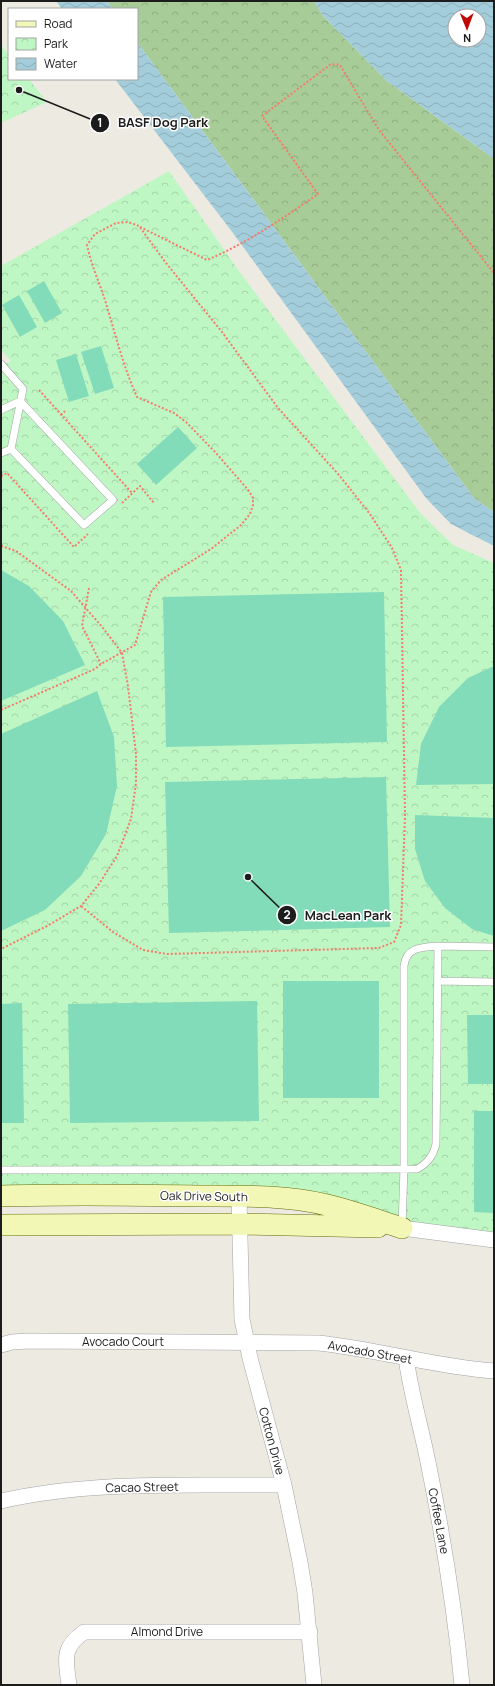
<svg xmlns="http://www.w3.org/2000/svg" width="495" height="1686" viewBox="0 0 495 1686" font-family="Manrope,sans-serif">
<defs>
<pattern id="forest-crowns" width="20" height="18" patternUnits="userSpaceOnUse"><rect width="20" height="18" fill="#a7cc98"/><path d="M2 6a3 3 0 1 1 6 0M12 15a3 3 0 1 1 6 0" fill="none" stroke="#8faf82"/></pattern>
<pattern id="park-crowns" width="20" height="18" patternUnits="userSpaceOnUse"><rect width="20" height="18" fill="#bff7c4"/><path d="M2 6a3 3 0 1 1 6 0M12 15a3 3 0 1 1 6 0" fill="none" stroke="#a4d3a8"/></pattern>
<pattern id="water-waves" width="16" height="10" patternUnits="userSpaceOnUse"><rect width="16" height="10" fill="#a3cdda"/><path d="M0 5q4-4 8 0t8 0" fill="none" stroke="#8cafba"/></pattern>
</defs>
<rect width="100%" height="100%" fill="#edeae2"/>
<path fill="url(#forest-crowns)" d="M 107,1 L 314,1 L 323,16 L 387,81 L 494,159 L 494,512 L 474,498 L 137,42 L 137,9 L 113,9 Z"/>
<path fill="url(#park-crowns)" d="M 1,45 L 9,55 L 9,79 L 29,79 L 47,102 L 1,123 Z
M 169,171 L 239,271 L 421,514 L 453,545 L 494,563 L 494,1237 L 416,1224 L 320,1200 L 1,1192 L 1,366 L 11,361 L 1,350 L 1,266 Z"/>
<path fill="#82dbb9" d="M 44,281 L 62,313 L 45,323 L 27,291 Z
M 19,295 L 37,327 L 20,337 L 2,305 Z
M 101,346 L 114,388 L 95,394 L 81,352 Z
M 76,354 L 89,396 L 69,402 L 56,360 Z
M 178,427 L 197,448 L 156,485 L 137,464 Z
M 1,570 L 29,586 L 63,621 L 85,665 L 1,701 Z
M 384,592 L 387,742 L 166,747 L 163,597 Z
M 494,666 L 494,784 L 416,785 L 421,744 L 439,707 L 468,678 Z
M 97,691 L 114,737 L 117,786 L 106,834 L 81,876 L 45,910 L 1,931 L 1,734 Z
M 386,777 L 390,927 L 169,933 L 165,782 Z
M 415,815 L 494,818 L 494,936 L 472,929 L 445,908 L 425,881 L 415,849 Z
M 283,981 L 379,981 L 379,1098 L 283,1098 Z
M 257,1001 L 259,1121 L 70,1123 L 68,1004 Z
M 22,1003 L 24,1123 L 1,1123 L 1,1004 Z
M 467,1015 L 494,1015 L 494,1084 L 468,1084 Z
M 474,1111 L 494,1111 L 494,1213 L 474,1212 Z"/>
<path fill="url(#water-waves)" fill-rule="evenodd" d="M 56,1 L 107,1 L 113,9 L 62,9 Z
M 314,1 L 494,1 L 494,159 L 387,81 L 323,16 ZM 455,16 L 479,16 L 479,40 L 455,40 Z
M 137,42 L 474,498 L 494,512 L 494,546 L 451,524 L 426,498 L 233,233 L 115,79 L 137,79 Z"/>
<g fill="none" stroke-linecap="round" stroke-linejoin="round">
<defs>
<path id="lane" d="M 1,364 L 23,389 L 11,449
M 1,410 L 20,401 L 113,500 L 84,525 L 11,449 L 1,453
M 439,981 L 494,982
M 1,1170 L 417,1169 C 428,1163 433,1156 436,1144 L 438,946 L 494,947
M 402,1227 L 404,1168 L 404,966 C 406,947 422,947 438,946"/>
<path id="street" d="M 239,1196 L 242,1319 L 250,1358 L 284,1485 L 300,1562 L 305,1593 L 314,1685
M 402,1228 L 494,1240
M 1,1345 L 12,1342 L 28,1341 L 318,1343 C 377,1349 435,1367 494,1371
M 406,1358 C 411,1394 421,1427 428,1462 C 443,1536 455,1610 462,1685
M 1,1501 C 93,1480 190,1486 284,1485
M 69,1685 C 66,1660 61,1648 84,1632 L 310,1632"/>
<path id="secondary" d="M 1,1196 C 68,1194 134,1195 201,1196 C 242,1196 286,1195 327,1205 C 352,1211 377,1220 402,1228
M 1,1225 L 240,1224 L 378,1227"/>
</defs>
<use href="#lane" stroke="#a3a3a3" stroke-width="8"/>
<use href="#street" stroke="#a3a3a3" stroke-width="16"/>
<use href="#secondary" stroke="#626e08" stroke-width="22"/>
<path stroke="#f57b6b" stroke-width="2" stroke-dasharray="2 2" stroke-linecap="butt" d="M 140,227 L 207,260 C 247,243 282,219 318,194 L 262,116 L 331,64 L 340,65 L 379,130 L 494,273
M 39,390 L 132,493
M 61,415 L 65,411
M 1,476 L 7,473 L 74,547 L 88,534
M 122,503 L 140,486 L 154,503
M 1,546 L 16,551 L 71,591 L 103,628 L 122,653 L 128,686 L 136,754 L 136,783 L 131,819 L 117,856 L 99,884 L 81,906 L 47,926 L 1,949
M 89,588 L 82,626 L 101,664
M 1,710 L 95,669 L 101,664 L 135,645 L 151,592 L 161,580 L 211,549 L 241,525 L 250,514 L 253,505 L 253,498 L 249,491 L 216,453 L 186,422 L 174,413 L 137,397 C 123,366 115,333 105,300 C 99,282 91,264 87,245 L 95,234 L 116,223 L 128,222 L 139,226 L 166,263 L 222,332 L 278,408 L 339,475 L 370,514 L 392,548 L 401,570 L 405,816 L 401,925 L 394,942 L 379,948 L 167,954 L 143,950 L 113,932 L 81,906"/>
<use href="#lane" stroke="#fff" stroke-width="7"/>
<use href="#street" stroke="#fff" stroke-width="15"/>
<use href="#secondary" stroke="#f3f7b6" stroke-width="21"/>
</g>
<g text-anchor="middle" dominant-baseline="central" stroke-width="3" stroke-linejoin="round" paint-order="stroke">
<g font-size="12" fill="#1c1c1c" stroke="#fff">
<text transform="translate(204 1196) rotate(1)">Oak Drive South</text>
<text x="123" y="1341">Avocado Court</text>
<text transform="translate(370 1352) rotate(10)">Avocado Street</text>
<text transform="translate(272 1441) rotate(75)">Cotton Drive</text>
<text transform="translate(142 1487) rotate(-1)">Cacao Street</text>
<text transform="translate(439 1521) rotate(79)">Coffee Lane</text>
<text x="167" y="1631">Almond Drive</text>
</g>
</g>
<path fill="none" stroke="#1c1c1c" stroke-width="1.5" d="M19 90L100 123M248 877L287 915"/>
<g fill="#1c1c1c" stroke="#fff" stroke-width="1.5">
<circle cx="19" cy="90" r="4"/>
<circle cx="248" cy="877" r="4"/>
<circle cx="100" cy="123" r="10"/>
<circle cx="287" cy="915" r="10"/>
</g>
<g font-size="12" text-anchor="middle" font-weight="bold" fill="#fff">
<text x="100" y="127">1</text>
<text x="287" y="919">2</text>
</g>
<g font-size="13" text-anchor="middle" font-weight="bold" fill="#1c1c1c" stroke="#fff" stroke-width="3" stroke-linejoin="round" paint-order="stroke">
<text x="163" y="127">BASF Dog Park</text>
<text x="348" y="920">MacLean Park</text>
</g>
<rect width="495" height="1686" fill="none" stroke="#1c1c1c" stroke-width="4"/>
<rect x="8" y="8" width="130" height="72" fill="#ffffff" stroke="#a4a4a4"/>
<rect x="16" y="21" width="20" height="6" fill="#f3f7b6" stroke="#a4a4a4"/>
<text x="44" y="28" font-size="12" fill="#1c1c1c">Road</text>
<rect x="16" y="38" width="20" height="12" fill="url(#park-crowns)" stroke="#a4a4a4"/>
<text x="44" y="48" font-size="12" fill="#1c1c1c">Park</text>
<rect x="16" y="58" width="20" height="12" fill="url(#water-waves)" stroke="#a4a4a4"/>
<text x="44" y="68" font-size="12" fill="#1c1c1c">Water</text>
<g transform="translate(467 28) rotate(179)"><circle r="19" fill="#ffffff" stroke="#a4a4a4"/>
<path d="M0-3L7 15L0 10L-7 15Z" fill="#c20806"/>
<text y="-6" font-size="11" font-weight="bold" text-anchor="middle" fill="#1c1c1c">N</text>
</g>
</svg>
